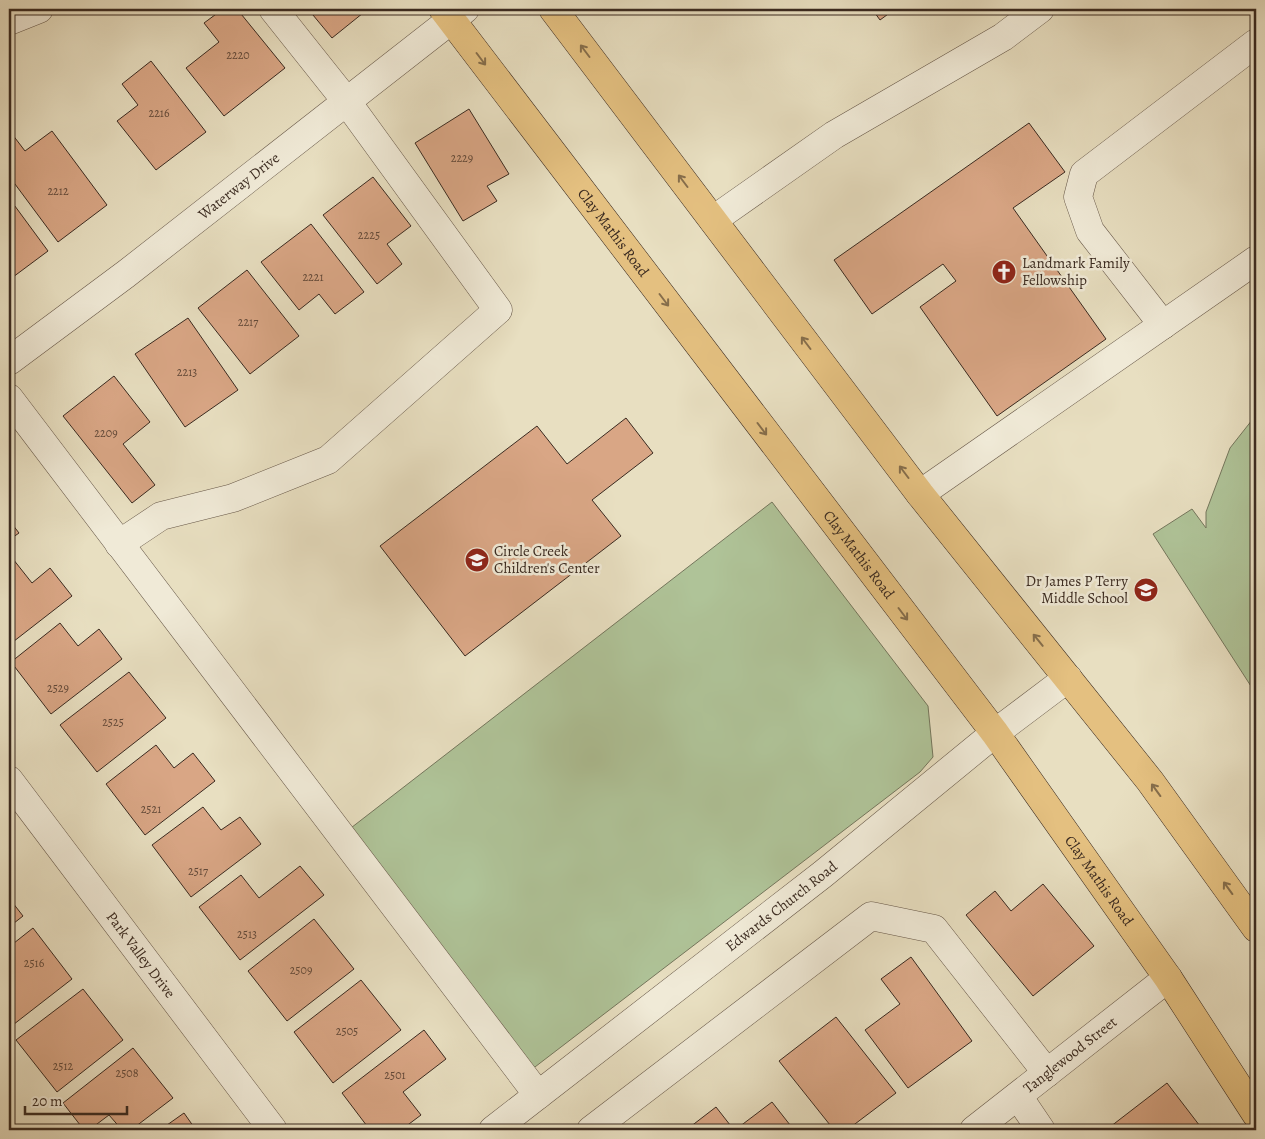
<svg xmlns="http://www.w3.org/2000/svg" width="1265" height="1139" viewBox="0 0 1265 1139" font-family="Alegreya,serif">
<rect width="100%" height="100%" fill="#e8dfc1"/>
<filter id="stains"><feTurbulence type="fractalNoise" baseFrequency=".004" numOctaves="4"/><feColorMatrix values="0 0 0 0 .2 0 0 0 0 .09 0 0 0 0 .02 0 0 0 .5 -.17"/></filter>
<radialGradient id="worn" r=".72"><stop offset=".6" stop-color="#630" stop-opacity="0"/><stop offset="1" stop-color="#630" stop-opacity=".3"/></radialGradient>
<path fill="#afc398" stroke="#74765c" d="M 1256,415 L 1256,516 C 1251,537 1252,557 1256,578 L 1256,694 L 1153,534 L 1192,509 L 1206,528 L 1206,512 L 1230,448 Z
M 772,502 L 928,706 L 933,757 L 920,772 L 531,1070 L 347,831 Z"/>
<path fill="#d9a685" stroke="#3a2a20" d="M 223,9 L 237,9 L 285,68 L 224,116 L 186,68 L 219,42 L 204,23 Z
M 308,9 L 368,9 L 332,38 Z
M 872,9 L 895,9 L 880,20 Z
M 151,61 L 206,132 L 156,170 L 117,121 L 138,105 L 122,84 Z
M 469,109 L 509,174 L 487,186 L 497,201 L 463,221 L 415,143 Z
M 1029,123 L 1065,172 L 1013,208 L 1106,339 L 997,416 L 920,307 L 956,281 L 943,264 L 872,314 L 834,260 Z
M 9,130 L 25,151 L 52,131 L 107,205 L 58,242 L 9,176 Z
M 373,177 L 411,226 L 387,244 L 402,264 L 377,284 L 323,215 Z
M 9,198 L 48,251 L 9,280 Z
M 311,224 L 364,292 L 335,314 L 319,294 L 299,310 L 261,262 Z
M 247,270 L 299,336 L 250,374 L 198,308 Z
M 188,318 L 238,390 L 185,427 L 135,354 Z
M 114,376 L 150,422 L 123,444 L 155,485 L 132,503 L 63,416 Z
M 626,418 L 653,453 L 592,500 L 621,536 L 465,656 L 380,546 L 537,426 L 567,464 Z
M 9,520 L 19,533 L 9,540 Z
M 13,559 L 32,583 L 50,568 L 72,596 L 9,645 L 9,563 Z
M 60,623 L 78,646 L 99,629 L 122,659 L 51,714 L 11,662 Z
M 129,672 L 166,718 L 97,772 L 60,725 Z
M 156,745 L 174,768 L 193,753 L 215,781 L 145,835 L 106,784 Z
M 203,807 L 221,830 L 240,817 L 261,844 L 191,897 L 152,845 Z
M 300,866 L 324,895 L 240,960 L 199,907 L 241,875 L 259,898 Z
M 1043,884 L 1094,946 L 1033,996 L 966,915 L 995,891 L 1011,911 Z
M 9,898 L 23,916 L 9,927 Z
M 314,919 L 354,969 L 287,1021 L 248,971 Z
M 33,928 L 72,979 L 9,1028 L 9,947 Z
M 911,957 L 972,1041 L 908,1088 L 865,1030 L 900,1004 L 881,979 Z
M 361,980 L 401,1030 L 333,1083 L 294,1032 Z
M 83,989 L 123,1040 L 57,1092 L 16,1040 Z
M 836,1017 L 896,1093 L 847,1130 L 834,1130 L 779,1061 Z
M 424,1030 L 446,1059 L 403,1092 L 421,1115 L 401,1130 L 370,1130 L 342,1093 Z
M 133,1048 L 173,1098 L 131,1130 L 122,1130 L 109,1115 L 89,1130 L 84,1130 L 63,1103 Z
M 1167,1083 L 1203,1130 L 1106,1130 Z
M 772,1102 L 794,1130 L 735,1130 Z
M 716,1107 L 734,1130 L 693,1130 L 690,1127 Z
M 184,1113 L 196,1130 L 160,1130 Z"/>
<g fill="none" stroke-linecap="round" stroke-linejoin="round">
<defs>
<g id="minor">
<path d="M 9,21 L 39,9"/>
<path d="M 713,220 L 834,135 L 1003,37 L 1040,9"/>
<path d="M 1163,325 L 1090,231 L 1078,197 L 1084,174 L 1256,43"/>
<path id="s1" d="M 9,361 L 126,274 L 465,9"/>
<path d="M 9,398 L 538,1095"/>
<path d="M 920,494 L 1256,260"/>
<path d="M 119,544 L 161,516 L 233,498 L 328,460 L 498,310 L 347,102 L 273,9"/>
<path id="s2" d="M 9,780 L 273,1130"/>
<path d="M 1018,1096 L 1041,1130"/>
<path id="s3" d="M 493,1130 L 823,874 L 995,733 L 1068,678"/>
<path d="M 591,1130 L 871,916 L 934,929 L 1047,1073"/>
<path id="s4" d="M 974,1130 L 1168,978"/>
</g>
<g id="major">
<path id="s5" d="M 443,9 L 995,733 L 1168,978 L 1256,1114"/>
<path d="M 553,9 L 920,494 L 1150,781 L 1256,928"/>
</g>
</defs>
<use href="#minor" stroke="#665748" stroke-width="29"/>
<use href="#major" stroke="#3a2a20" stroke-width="29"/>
<use href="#minor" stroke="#f0ead7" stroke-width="28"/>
<use href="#major" stroke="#e4c080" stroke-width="28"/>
</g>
<defs><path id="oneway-shaft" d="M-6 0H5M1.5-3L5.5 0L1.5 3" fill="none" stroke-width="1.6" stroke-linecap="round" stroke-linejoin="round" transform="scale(1.25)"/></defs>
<g stroke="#866e4b">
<use href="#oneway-shaft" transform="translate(585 51) rotate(-127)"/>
<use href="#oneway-shaft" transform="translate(481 59) rotate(53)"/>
<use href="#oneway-shaft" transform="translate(683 181) rotate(-127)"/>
<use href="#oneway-shaft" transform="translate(664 300) rotate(53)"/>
<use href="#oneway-shaft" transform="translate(806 343) rotate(-127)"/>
<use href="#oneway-shaft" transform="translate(762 429) rotate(53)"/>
<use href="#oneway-shaft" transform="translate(904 472) rotate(-127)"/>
<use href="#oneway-shaft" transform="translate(903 614) rotate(53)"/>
<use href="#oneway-shaft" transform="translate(1038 640) rotate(-129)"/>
<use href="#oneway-shaft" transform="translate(1156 790) rotate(-126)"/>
<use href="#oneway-shaft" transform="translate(1228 888) rotate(-126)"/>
</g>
<defs>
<symbol id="church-disc" viewBox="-11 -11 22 22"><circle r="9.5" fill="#8f2418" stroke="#f0ead7"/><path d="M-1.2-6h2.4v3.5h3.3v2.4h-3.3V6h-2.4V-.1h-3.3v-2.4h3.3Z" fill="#fff"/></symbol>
<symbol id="school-disc" viewBox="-11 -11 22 22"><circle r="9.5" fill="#8f2418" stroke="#f0ead7"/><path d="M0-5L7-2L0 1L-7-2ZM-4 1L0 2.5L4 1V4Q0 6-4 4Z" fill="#fff"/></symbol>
</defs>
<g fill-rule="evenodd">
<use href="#church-disc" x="990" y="258" width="28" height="28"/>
<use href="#school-disc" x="463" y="546" width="28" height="28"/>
<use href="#school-disc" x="1132" y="576" width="28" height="28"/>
</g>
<g text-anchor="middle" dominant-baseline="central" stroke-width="5" stroke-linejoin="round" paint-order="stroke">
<g font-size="12" fill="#624939">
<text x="238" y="55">2220</text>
<text x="159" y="113">2216</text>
<text x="462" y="158">2229</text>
<text x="58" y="191">2212</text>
<text x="369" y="235">2225</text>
<text x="313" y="277">2221</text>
<text x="248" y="322">2217</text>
<text x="187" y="372">2213</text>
<text x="106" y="433">2209</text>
<text x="58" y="688">2529</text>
<text x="113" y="722">2525</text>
<text x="151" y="809">2521</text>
<text x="198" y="871">2517</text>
<text x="247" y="934">2513</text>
<text x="34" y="963">2516</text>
<text x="301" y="970">2509</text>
<text x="347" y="1031">2505</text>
<text x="63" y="1066">2512</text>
<text x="127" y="1073">2508</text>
<text x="395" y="1075">2501</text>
</g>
<g font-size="15" fill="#3a2a20" stroke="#f0ead7">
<text stroke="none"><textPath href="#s1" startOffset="289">Waterway Drive</textPath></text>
<text stroke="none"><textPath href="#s5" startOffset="281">Clay Mathis Road</textPath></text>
<text stroke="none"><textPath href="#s5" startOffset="686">Clay Mathis Road</textPath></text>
<text stroke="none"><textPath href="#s5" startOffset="1091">Clay Mathis Road</textPath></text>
<text stroke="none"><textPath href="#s3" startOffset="365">Edwards Church Road</textPath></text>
<text stroke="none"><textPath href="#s2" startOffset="219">Park Valley Drive</textPath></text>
<text stroke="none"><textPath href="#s4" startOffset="122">Tanglewood Street</textPath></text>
</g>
<g font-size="15" fill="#3a2a20" stroke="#f0ead7" text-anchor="start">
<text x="1022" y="263">Landmark Family<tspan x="1022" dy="17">Fellowship</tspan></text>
<text x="494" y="551">Circle Creek<tspan x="494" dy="17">Children's Center</tspan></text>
<text x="1128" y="581" text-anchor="end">Dr James P Terry<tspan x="1128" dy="17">Middle School</tspan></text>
</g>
</g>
<rect width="1265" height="1139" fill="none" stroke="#e8dfc1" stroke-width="30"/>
<rect x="10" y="10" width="1245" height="1119" fill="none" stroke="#3a2a20" stroke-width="2.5"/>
<rect x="15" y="15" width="1235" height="1109" fill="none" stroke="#3a2a20"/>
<path d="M25 1106v8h102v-8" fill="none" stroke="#3a2a20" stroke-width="2.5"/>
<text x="32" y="1106" font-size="15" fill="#3a2a20" stroke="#f0ead7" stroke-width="4" paint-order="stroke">20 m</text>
<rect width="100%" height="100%" filter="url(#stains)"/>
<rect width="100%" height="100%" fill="url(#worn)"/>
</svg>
